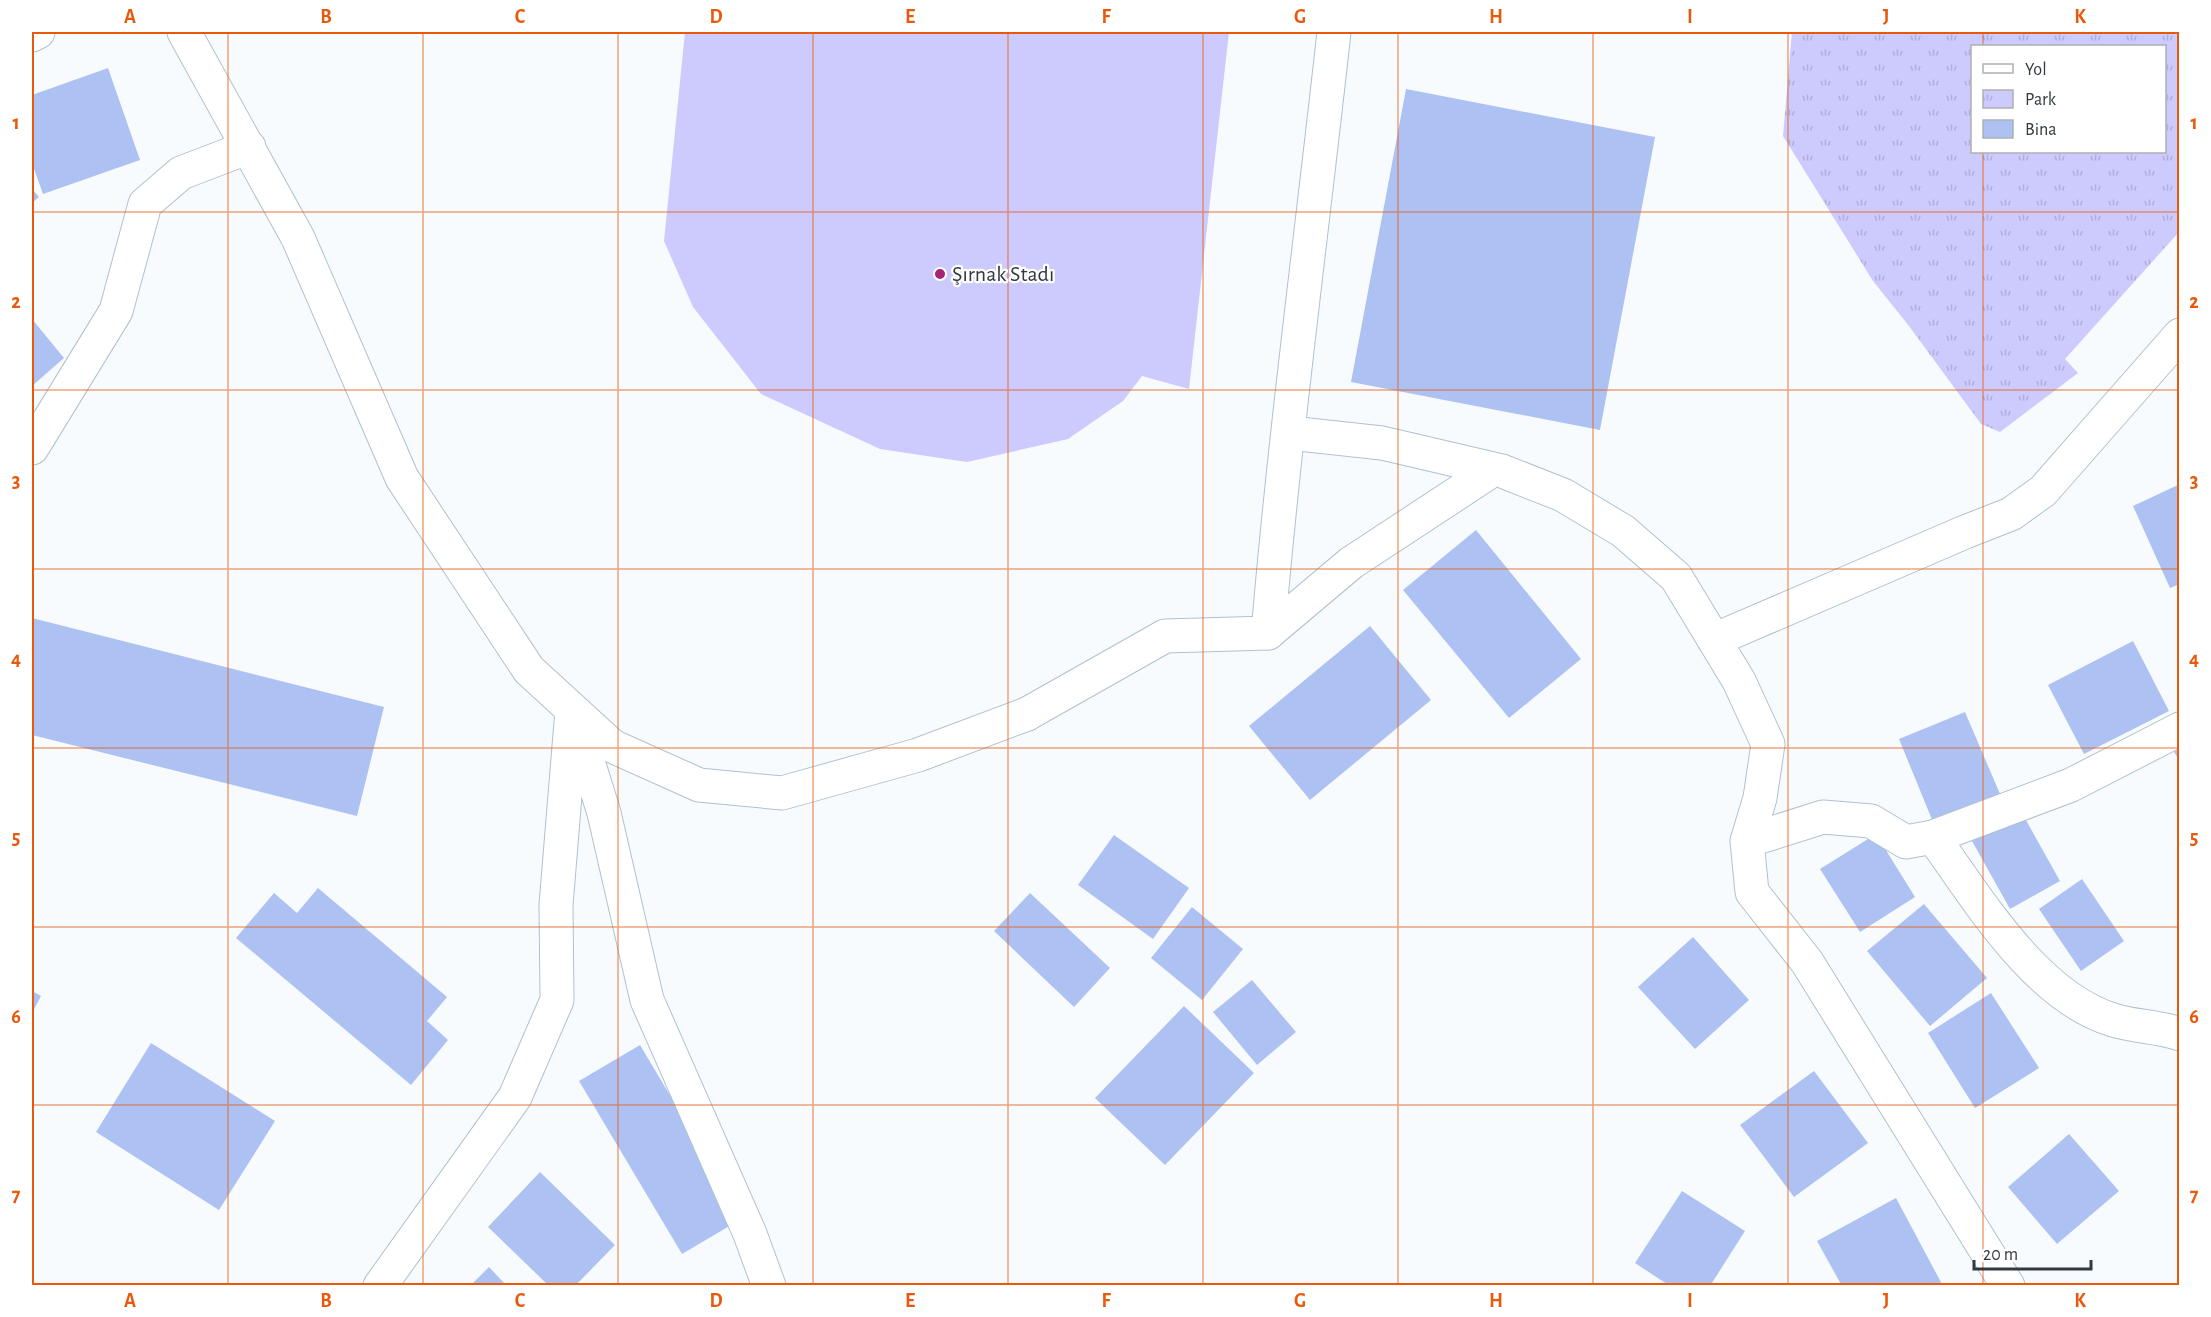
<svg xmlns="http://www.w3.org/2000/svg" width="2211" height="1317" viewBox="0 0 2211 1317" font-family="'Alegreya Sans',sans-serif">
<defs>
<pattern id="park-tufts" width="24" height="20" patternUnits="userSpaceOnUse" patternTransform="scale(1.5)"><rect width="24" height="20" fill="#cdcafd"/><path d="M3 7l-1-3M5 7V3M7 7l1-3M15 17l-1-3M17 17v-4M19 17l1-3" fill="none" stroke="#b0aeda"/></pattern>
</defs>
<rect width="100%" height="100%" fill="#f7fbfe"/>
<path fill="#cdcafd" d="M 685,32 L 1229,32 L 1189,389 L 1142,376 L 1123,401 L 1068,439 L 967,462 L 880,449 L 761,394 L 693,307 L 664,241 Z"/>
<path fill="url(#park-tufts)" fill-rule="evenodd" d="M 1792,32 L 2175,32 L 2179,38 L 2179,232 L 2065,359 L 2078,373 L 2000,432 L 1981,424 L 1909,326 L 1873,281 L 1783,136 ZM 1972,46 L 2164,46 L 2164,152 L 1972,152 Z"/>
<path fill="#adc2f2" d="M 108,68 L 140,160 L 43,194 L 32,163 L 32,95 Z
M 1406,89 L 1655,137 L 1600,430 L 1351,382 Z
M 32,189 L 39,197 L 32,203 Z
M 32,319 L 64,358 L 32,386 Z
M 2180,484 L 2180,584 L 2170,588 L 2133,506 Z
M 1476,530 L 1581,659 L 1509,718 L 1403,590 Z
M 32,618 L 384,707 L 357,816 L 32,735 Z
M 1370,626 L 1431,700 L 1310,800 L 1249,726 Z
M 2133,641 L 2169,711 L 2084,754 L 2048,685 Z
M 1965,712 L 2000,794 L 1933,822 L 1899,739 Z
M 2180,748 L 2180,761 L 2174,752 Z
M 2022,813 L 2060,881 L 2010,909 L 1972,841 Z
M 1876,834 L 1915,897 L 1860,932 L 1820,869 Z
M 1114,835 L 1189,888 L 1153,939 L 1078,885 Z
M 2082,879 L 2124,941 L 2081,971 L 2039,909 Z
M 318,888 L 447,997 L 427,1021 L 448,1040 L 411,1085 L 236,938 L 274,893 L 297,913 Z
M 1030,893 L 1110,968 L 1074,1007 L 994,931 Z
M 1924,904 L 1987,978 L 1930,1026 L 1867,951 Z
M 1192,907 L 1243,949 L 1202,1000 L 1151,958 Z
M 1693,937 L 1749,1000 L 1695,1049 L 1638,987 Z
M 1252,980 L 1296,1032 L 1257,1065 L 1213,1012 Z
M 32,991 L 41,996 L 32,1013 Z
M 1991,993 L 2039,1068 L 1975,1108 L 1928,1033 Z
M 1184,1006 L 1254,1073 L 1165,1165 L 1095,1098 Z
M 151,1043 L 275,1121 L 219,1210 L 96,1132 Z
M 640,1045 L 743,1218 L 682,1254 L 579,1081 Z
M 1814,1071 L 1868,1143 L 1794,1197 L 1740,1125 Z
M 2069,1134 L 2119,1191 L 2057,1244 L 2008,1187 Z
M 540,1172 L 615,1245 L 575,1286 L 549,1286 L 488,1227 Z
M 1682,1191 L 1745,1231 L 1710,1286 L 1670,1286 L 1635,1263 Z
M 1896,1198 L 1943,1286 L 1842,1286 L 1817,1241 Z
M 489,1267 L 507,1286 L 470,1286 Z"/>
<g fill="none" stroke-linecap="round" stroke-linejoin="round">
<defs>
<path id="minor" d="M 184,32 L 298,238 L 402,478 L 529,670 L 612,746 L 699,785 L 782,793 L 918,755 L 1027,714
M 32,35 L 38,32
M 1290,433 L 1382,443 L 1502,471 L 1563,495 L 1623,531 L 1676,577 L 1739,681 L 1768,744 L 1760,798 L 1747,841 L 1752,892 L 1807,962 L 2008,1286
M 32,448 L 116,311 L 145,204 L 181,173 L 249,147
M 1268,633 L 1351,563 L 1491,471
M 1714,640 L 1965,532 L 2011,514 L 2043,491 L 2180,335
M 577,726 L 604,813 L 647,1000 L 750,1234 L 769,1286
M 1933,837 C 1978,899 2035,996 2113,1020 C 2135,1027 2157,1026 2180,1034
M 1747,841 L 1823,817 L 1871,821 L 1906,842 L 1933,837 L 2071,785 L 2180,729
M 380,1286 L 515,1097 L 557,1000 L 556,905 L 572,710"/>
<path id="tertiary" d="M 1027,714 L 1165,636 L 1268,633 C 1285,432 1312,232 1334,32"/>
</defs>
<use href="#minor" stroke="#b0c1d1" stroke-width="35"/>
<use href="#tertiary" stroke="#b0c1d1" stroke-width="35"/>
<use href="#minor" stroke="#fff" stroke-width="33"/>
<use href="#tertiary" stroke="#fff" stroke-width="33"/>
</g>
<path fill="none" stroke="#e8590c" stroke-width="1.5" stroke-opacity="0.55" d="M 228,32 L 228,1286M 423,32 L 423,1286M 618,32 L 618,1286M 813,32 L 813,1286M 1008,32 L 1008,1286M 1203,32 L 1203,1286M 1398,32 L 1398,1286M 1593,32 L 1593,1286M 1788,32 L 1788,1286M 1983,32 L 1983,46M 1983,152 L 1983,1286M 32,212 L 2180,212M 32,390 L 2180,390M 32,569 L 2180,569M 32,748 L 2180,748M 32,927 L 2180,927M 32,1105 L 2180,1105"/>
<circle fill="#a62473" stroke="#fff" stroke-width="2" cx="940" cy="274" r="6"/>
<g text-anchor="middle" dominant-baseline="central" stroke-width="4.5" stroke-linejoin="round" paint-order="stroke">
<g font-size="22" fill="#323940" stroke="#fff" text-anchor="start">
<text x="952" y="274">Şırnak Stadı</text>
</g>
</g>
<rect width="2211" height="1317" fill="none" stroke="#ffffff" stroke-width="66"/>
<rect x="1971" y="45" width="195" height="108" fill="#ffffff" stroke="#adb0b3" stroke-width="1.5"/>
<rect x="1983" y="64" width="30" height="9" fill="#ffffff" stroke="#adb0b3" stroke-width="1.5"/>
<text x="2025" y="75" font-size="18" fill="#323940">Yol</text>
<rect x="1983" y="90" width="30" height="18" fill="url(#park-tufts)" stroke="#adb0b3" stroke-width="1.5"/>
<text x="2025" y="105" font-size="18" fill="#323940">Park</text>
<rect x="1983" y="120" width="30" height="18" fill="#adc2f2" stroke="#adb0b3" stroke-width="1.5"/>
<text x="2025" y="135" font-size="18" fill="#323940">Bina</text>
<path d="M1974 1260v9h117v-9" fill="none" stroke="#323940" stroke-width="3"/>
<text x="1983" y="1260" font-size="18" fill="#323940" stroke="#ffffff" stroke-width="4.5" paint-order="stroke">20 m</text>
<rect x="33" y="33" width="2145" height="1251" fill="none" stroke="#e8590c" stroke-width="2"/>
<g font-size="20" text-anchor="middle" font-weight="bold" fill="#e8590c">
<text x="130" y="23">A</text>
<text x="326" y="23">B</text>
<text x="520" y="23">C</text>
<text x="716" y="23">D</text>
<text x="910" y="23">E</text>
<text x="1106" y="23">F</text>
<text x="1300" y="23">G</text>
<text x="1496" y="23">H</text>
<text x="1690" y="23">I</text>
<text x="1886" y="23">J</text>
<text x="2080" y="23">K</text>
<text x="16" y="129">1</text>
<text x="2194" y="129">1</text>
<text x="16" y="308">2</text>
<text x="2194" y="308">2</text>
<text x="16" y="487">3</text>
<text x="2194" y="487">3</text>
<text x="16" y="665">4</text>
<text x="2194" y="665">4</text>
<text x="16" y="844">5</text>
<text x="2194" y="844">5</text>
<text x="16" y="1023">6</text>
<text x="2194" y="1023">6</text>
<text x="16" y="1201">7</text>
<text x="2194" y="1201">7</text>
<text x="130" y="1307">A</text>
<text x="326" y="1307">B</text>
<text x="520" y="1307">C</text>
<text x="716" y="1307">D</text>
<text x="910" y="1307">E</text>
<text x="1106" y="1307">F</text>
<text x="1300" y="1307">G</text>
<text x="1496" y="1307">H</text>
<text x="1690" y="1307">I</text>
<text x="1886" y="1307">J</text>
<text x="2080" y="1307">K</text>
</g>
</svg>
